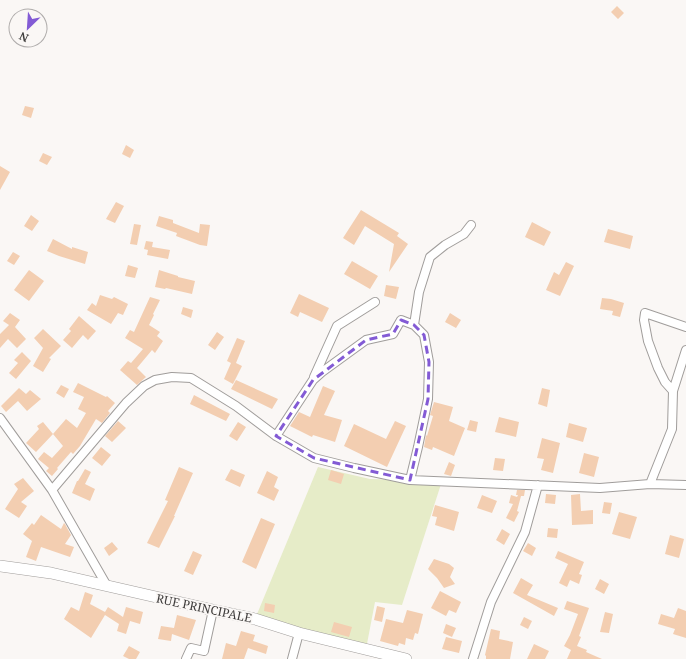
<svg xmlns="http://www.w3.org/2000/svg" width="686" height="659" viewBox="0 0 686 659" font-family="'Noto Serif',serif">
<rect width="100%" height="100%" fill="#faf7f5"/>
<path fill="#e6ecc8" d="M 318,467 L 370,479 L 442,481 L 402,605 L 375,602 L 366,649 L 255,619 Z"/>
<path fill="#f3ceb1" d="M 617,6 L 624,13 L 618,19 L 611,12 Z
M 25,106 L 34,108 L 31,118 L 22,115 Z
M 126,145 L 134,150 L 130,158 L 122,154 Z
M 43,153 L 52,157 L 47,165 L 39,161 Z
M 0,166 L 10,172 L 0,190 Z
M 116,202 L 124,206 L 115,223 L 106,219 Z
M 361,210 L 399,233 L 397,236 L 408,244 L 389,272 L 394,244 L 365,226 L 354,245 L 343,238 Z
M 31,215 L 39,221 L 32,231 L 24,226 Z
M 159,216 L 173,220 L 173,223 L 199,233 L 200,224 L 210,225 L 207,246 L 200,245 L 176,236 L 177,233 L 156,226 Z
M 532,222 L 551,232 L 544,246 L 525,237 Z
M 134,224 L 141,225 L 137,245 L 130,244 Z
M 608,229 L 633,236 L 630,249 L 604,242 Z
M 53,239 L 72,249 L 72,247 L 88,252 L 85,264 L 59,256 L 47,251 Z
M 146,241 L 153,242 L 152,247 L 170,250 L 168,259 L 147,255 L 148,250 L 144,249 Z
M 13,252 L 20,256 L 14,265 L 7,261 Z
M 352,261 L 378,276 L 370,289 L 344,274 Z
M 566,262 L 574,266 L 560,296 L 546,290 L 554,272 L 559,275 Z
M 128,265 L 138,268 L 135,278 L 125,276 Z
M 29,270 L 44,281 L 29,301 L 14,290 Z
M 159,270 L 178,276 L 178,277 L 195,281 L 192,294 L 166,288 L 165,289 L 155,287 Z
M 386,285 L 399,287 L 396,299 L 384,296 Z
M 299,294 L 329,308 L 322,322 L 300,312 L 298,317 L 290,313 Z
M 100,295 L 112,299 L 114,297 L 128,304 L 123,315 L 118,313 L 111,324 L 87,310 L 92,303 L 96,306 Z
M 150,297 L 160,300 L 153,314 L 154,315 L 149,325 L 160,332 L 157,336 L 163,341 L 155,353 L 152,350 L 137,368 L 146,377 L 137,385 L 120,370 L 128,361 L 131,363 L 143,349 L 125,338 L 130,330 L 134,332 Z
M 602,298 L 611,299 L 624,303 L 620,317 L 612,315 L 613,311 L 600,309 Z
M 183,307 L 193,310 L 191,318 L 181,314 Z
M 10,313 L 20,320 L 15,327 L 26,339 L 17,348 L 8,339 L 0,348 L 0,334 L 9,325 L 3,321 Z
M 450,313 L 461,320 L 456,328 L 445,322 Z
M 79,316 L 96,331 L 88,340 L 83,335 L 72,348 L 63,340 L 71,331 L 69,329 Z
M 43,329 L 61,346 L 49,358 L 51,359 L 43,372 L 33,366 L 43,348 L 34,338 Z
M 217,332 L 224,337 L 215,350 L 208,345 Z
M 237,338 L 245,341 L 236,363 L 242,366 L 233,384 L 224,379 L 231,363 L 227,361 Z
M 22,352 L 31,361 L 16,379 L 9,373 L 18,363 L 14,360 Z
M 236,380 L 278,399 L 272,409 L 231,389 Z
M 78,383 L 106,397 L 107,396 L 115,403 L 108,411 L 110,413 L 102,423 L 96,419 L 80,446 L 73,454 L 71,452 L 57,468 L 58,469 L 52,476 L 46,471 L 49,468 L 38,459 L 44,452 L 52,458 L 63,446 L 53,434 L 66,419 L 77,428 L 86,413 L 78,409 L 84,397 L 73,392 Z
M 61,385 L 69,389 L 64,398 L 56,393 Z
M 323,386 L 335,391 L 324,415 L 342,420 L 335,442 L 313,435 L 312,437 L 290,426 L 299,412 L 310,417 Z
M 19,388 L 26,394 L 30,390 L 41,399 L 27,411 L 18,401 L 6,412 L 1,406 Z
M 542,388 L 550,390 L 547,407 L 538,404 Z
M 194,395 L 230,414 L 226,421 L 190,404 Z
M 434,402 L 453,407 L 449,421 L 465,428 L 454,456 L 433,447 L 432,450 L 424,447 L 426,435 L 427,436 L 433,416 L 430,415 Z
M 499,417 L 519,422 L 516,437 L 495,432 Z
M 470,420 L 478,422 L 476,432 L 467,430 Z
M 118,421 L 126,428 L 112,442 L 105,436 Z
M 395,421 L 406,426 L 387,467 L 344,446 L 354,424 L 386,439 Z
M 43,422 L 53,434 L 36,452 L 26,443 L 39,429 L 37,426 Z
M 238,422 L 246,427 L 237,441 L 229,436 Z
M 569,423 L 587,428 L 583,442 L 566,437 Z
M 542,438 L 560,443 L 553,473 L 541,470 L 544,459 L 537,458 Z
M 101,447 L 111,455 L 102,466 L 92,458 Z
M 584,453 L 599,457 L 594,477 L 579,473 Z
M 495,458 L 505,459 L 503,471 L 493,470 Z
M 449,462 L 455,465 L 451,476 L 444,474 Z
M 179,467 L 193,473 L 174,516 L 175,516 L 159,548 L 147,543 L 168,501 L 165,500 Z
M 85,469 L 91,472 L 85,484 L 95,489 L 90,501 L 72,493 L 77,481 L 78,481 Z
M 231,469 L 245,475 L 240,487 L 225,480 Z
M 331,470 L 344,474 L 341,484 L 328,480 Z
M 267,471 L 278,477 L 274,487 L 279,490 L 274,501 L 257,493 Z
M 23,478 L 34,491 L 21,502 L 27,506 L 19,518 L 5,509 L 18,489 L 14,484 Z
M 517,490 L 525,490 L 524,496 L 520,496 L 521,496 L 517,511 L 519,512 L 514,522 L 506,518 L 513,504 L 509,503 L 511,495 L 517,497 L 518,495 L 516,495 Z
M 546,494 L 556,495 L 555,504 L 545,503 Z
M 580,494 L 581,511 L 593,510 L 593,524 L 572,525 L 571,495 Z
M 482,495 L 497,501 L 492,513 L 477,508 Z
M 604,502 L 612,503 L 610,514 L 602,513 Z
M 435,505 L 459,512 L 454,531 L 435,525 L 437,517 L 432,516 Z
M 619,512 L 637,517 L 630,539 L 612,534 Z
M 41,515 L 61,529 L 64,523 L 65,524 L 71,535 L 65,544 L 74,547 L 70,557 L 41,547 L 36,561 L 26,557 L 32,541 L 23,534 L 32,523 L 34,525 Z
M 261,518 L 275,524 L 256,569 L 242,562 Z
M 548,528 L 558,529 L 557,538 L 547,537 Z
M 502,529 L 510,534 L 504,545 L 496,540 Z
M 670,535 L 684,539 L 679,558 L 665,554 Z
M 112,542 L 118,549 L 109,556 L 104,548 Z
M 528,543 L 536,548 L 532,556 L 523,551 Z
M 193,551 L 202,555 L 193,575 L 184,571 Z
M 558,551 L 584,562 L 579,574 L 582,575 L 579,584 L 570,580 L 567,587 L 559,583 L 568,564 L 555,558 Z
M 434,559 L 449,564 L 454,568 L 450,577 L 455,584 L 444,588 L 437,578 L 428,569 Z
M 521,578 L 533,585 L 527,595 L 558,608 L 554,616 L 513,593 Z
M 600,579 L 609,584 L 604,594 L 595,589 Z
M 440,591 L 461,602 L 456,613 L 449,610 L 446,616 L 431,608 Z
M 85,592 L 93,595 L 90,604 L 105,612 L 108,607 L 123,617 L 126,607 L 143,612 L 140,624 L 130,621 L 126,634 L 117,631 L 119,624 L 105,615 L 91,638 L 64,619 L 71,607 L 79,611 Z
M 567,601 L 589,608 L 579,636 L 581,637 L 577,646 L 587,650 L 586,652 L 602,659 L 567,659 L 571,650 L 564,646 L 570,635 L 578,614 L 564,609 Z
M 265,603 L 275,605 L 274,613 L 264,611 Z
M 377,606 L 385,608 L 382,622 L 374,620 Z
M 678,608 L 686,611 L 686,638 L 673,634 L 675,629 L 658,624 L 661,614 L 674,618 Z
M 407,610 L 423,614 L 418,634 L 415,633 L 413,640 L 406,638 L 405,645 L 399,643 L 398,646 L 380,641 L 386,619 L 403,623 Z
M 605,612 L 613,614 L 609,633 L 600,632 Z
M 177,615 L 196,620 L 189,640 L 172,634 L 171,641 L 158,639 L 161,626 L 174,628 Z
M 524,617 L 532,621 L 528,629 L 520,625 Z
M 334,622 L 352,627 L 349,637 L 331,632 Z
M 446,624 L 456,628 L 452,637 L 443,633 Z
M 491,629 L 500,631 L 499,639 L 513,642 L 510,659 L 486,659 L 486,656 L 485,655 Z
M 241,631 L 255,635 L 253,641 L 268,646 L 266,654 L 248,648 L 244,659 L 222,659 L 226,643 L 236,646 Z
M 446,637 L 462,641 L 459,653 L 442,649 Z
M 534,644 L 549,651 L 545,659 L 527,659 Z
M 129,646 L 140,652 L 136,659 L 129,659 L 123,656 Z"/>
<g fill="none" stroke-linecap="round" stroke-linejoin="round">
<defs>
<path id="street" d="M 314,377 L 337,326 L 375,302
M 673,391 L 686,350
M 0,418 L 52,490 L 107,586
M 276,436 L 313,380 L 322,372 L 366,340 L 393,334 L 401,320 L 414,325
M 410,480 L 418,447 L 428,399 L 429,362 L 424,335 L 414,325 L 419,292 L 430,257 L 445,245 L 464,234 L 471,225
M 650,484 L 672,429 L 673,391 L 665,382 L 658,368 L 648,341 L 644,320 L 645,313 L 686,327
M 52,490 L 126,403 L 144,386 L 155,380 L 172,377 L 191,378 L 236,406 L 276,436 L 314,458 L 354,468 L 410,480 L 600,488 L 650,484 L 686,485
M 186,659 L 191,648 L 204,651 L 213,610
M 292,659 L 299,633
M 473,659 L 491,602 L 525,532 L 538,485"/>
<path id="secondary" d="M 0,566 L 51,573 L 213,610 L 255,619 L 299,633 L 406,659"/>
</defs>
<use href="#street" stroke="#a09d9b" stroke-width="10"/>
<use href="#secondary" stroke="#a09d9b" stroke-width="12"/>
<use href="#street" stroke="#fff" stroke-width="8"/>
<use href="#secondary" stroke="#fff" stroke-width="11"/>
</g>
<path fill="none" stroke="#835bd5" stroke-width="3" stroke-dasharray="8 5" stroke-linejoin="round" d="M 401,320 L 414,325 L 424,335 L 429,362 L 428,399 L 410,480 L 314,458 L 276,436 L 313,380 L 366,340 L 393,334 Z"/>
<g text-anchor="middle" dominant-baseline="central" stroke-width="3.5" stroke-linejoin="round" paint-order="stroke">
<g font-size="12" fill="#3e3c3b" stroke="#faf7f5">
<text transform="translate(204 608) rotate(12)">RUE PRINCIPALE</text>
</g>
</g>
<g transform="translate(28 28) rotate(205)"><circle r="19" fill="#faf7f5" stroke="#afacab"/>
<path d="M0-3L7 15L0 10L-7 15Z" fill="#835bd5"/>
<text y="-6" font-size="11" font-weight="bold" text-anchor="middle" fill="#3e3c3b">N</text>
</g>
</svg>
